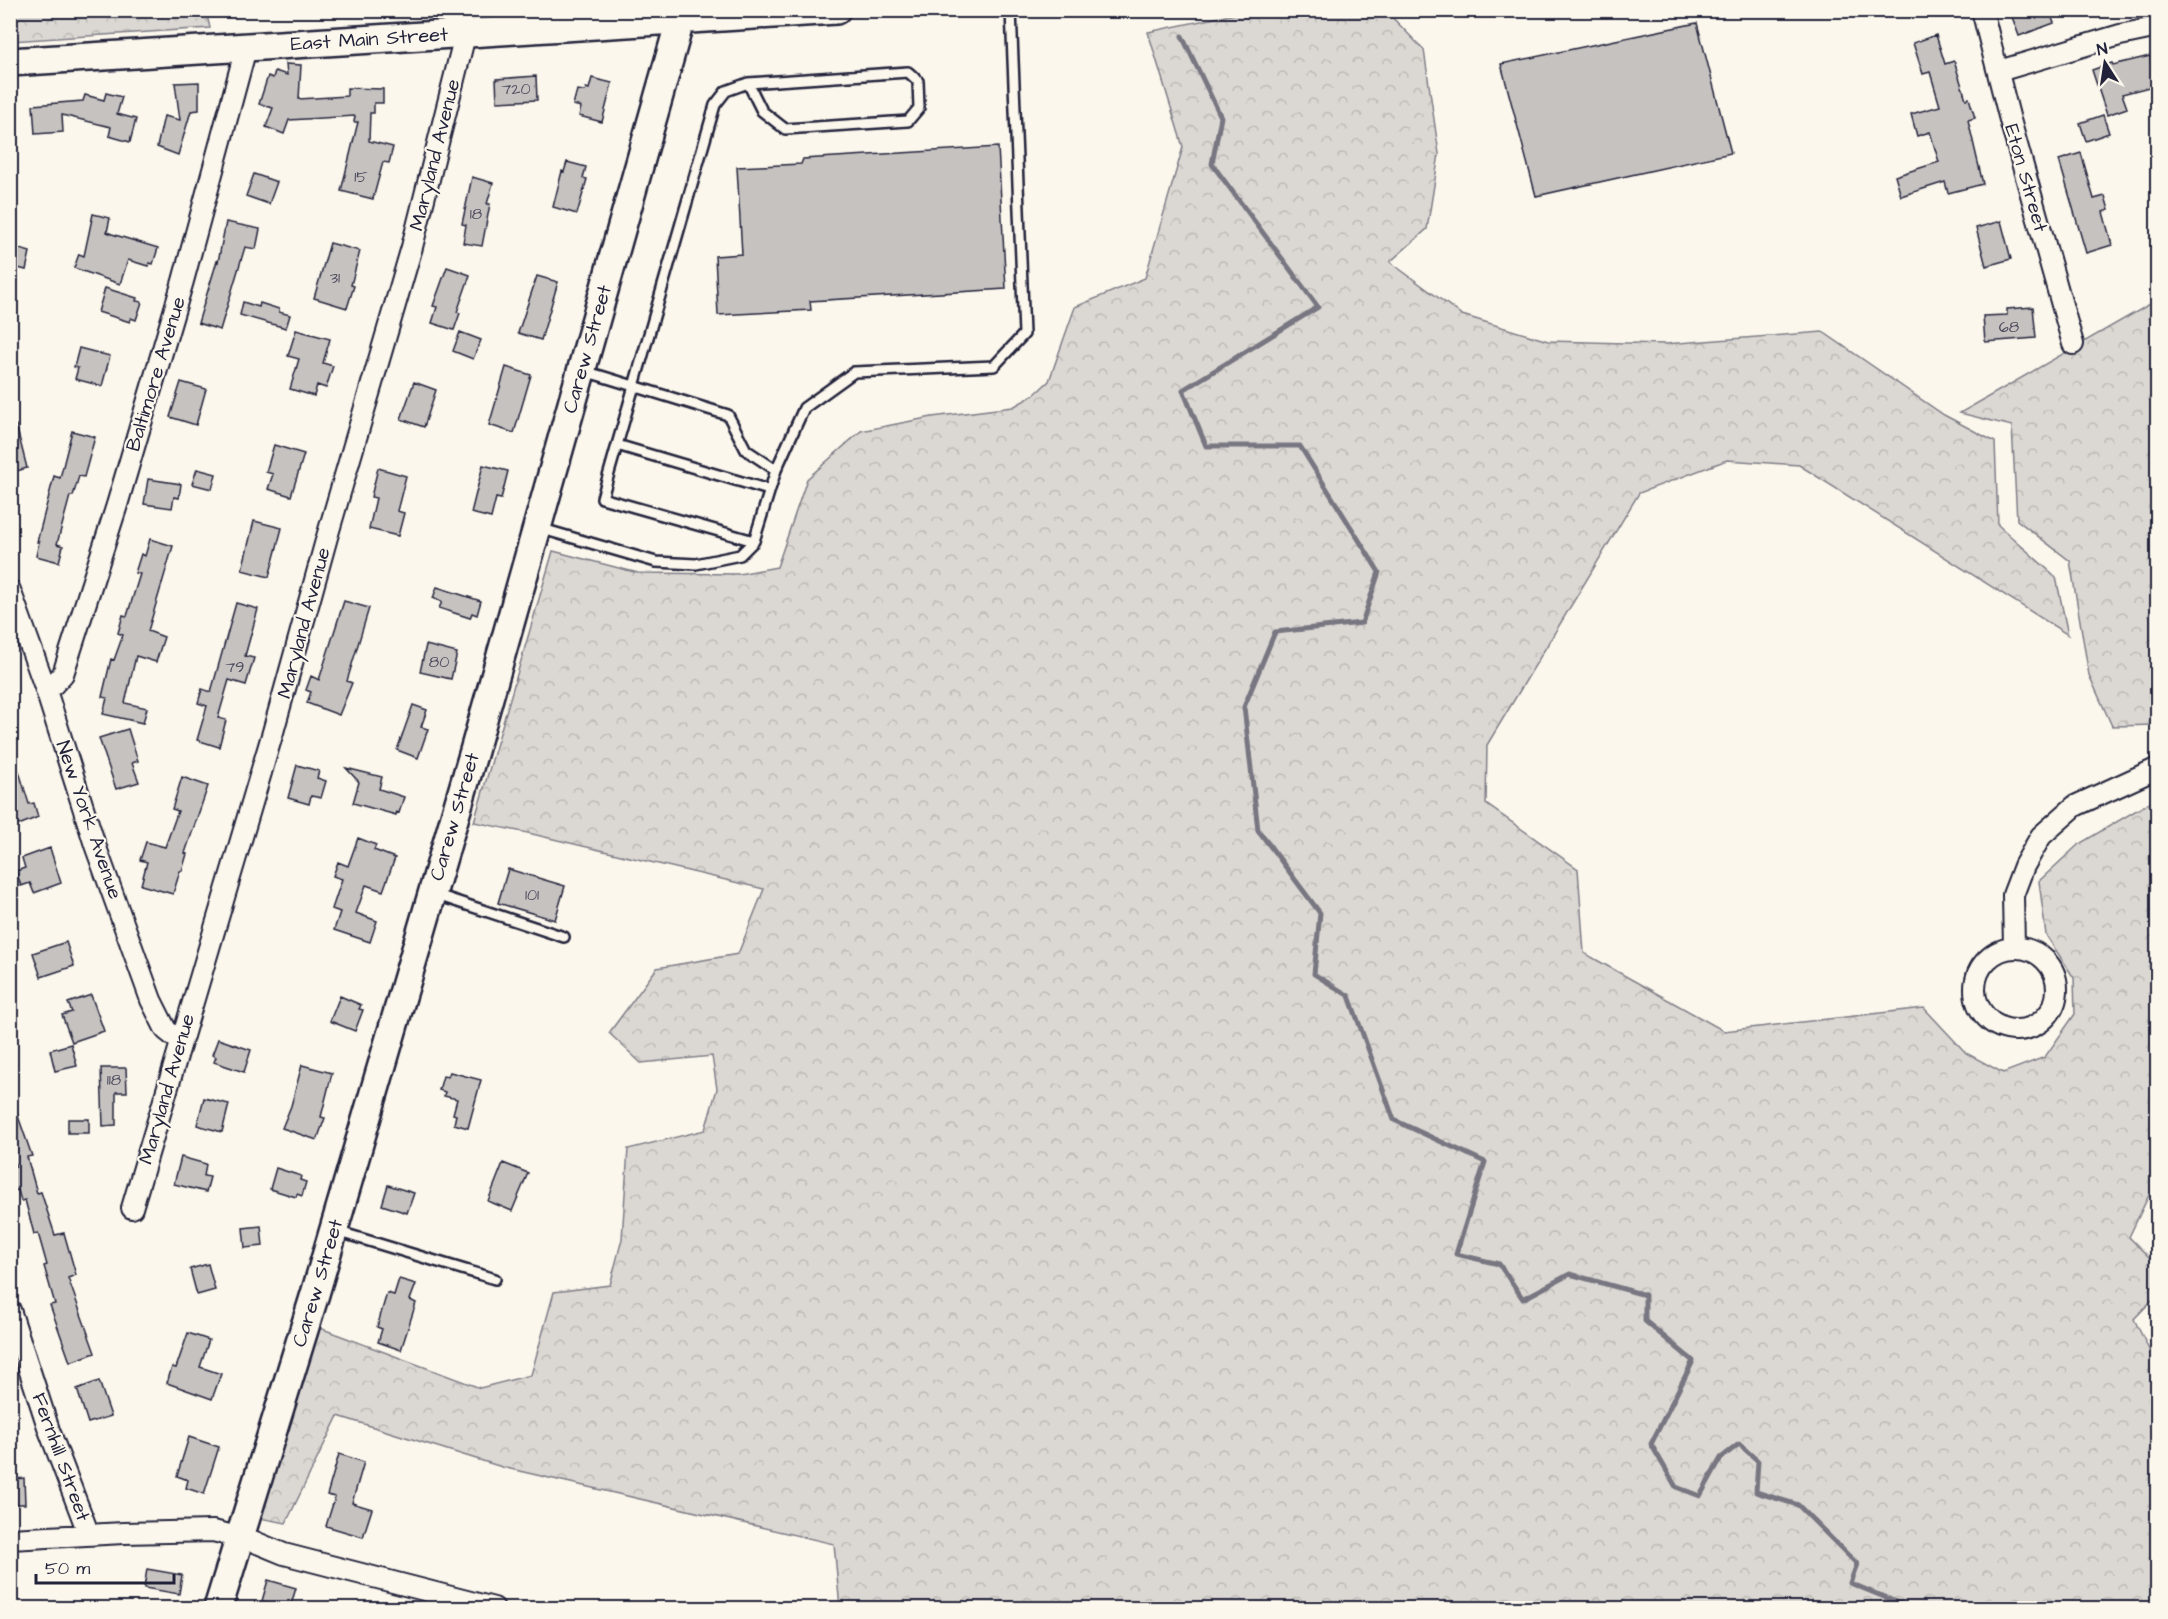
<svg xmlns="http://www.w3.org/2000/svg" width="2168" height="1619" viewBox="0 0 2168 1619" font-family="'Architects Daughter',sans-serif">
<defs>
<pattern id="forest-crowns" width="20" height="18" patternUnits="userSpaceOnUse" patternTransform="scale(1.5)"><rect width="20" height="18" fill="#dbd8d3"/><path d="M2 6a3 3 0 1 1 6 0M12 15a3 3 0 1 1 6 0" fill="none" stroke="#bcb9b6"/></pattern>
</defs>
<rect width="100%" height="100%" fill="#fbf7ec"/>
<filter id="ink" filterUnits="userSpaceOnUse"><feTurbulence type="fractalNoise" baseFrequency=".0167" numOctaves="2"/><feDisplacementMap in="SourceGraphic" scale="12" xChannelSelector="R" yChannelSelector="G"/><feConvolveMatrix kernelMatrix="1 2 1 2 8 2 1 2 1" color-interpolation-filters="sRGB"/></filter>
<g filter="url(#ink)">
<path fill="url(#forest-crowns)" stroke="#7e7d87" stroke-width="1.5" d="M 11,10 L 206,11 L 210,28 L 11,41 Z
M 1249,11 L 1386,11 L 1424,50 L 1439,154 L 1427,229 L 1390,262 L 1462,315 L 1548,341 L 1665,344 L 1823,332 L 1944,415 L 1995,442 L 1998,525 L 2056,577 L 2068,635 L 1799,465 L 1727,460 L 1639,493 L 1487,745 L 1486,804 L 1578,869 L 1584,953 L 1724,1031 L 1924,1008 L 1966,1053 L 2003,1073 L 2045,1057 L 2075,1014 L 2074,978 L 2046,935 L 2039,881 L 2079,844 L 2157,798 L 2157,1194 L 2149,1195 L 2129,1237 L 2157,1265 L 2157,1295 L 2134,1319 L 2157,1366 L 2157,1608 L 840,1608 L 834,1544 L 502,1467 L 338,1416 L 286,1523 L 259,1518 L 320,1328 L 480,1388 L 531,1375 L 554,1292 L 610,1285 L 622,1239 L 628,1149 L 705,1130 L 717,1089 L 712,1056 L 641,1063 L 609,1033 L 657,968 L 738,954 L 764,889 L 528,833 L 474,822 L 553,551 L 638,573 L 739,574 L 777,567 L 807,479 L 861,431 L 932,417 L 1013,407 L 1034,395 L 1049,381 L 1075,307 L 1145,278 L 1183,147 L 1148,32 Z
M 2157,300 L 2157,725 L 2112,726 L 2089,675 L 2070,561 L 2017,520 L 2012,426 L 1960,413 Z"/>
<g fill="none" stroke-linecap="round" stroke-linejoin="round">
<path stroke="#787681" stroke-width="5" d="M 1182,36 L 1221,117 L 1212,164 L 1318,307 L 1183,390 L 1206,446 L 1300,446 L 1379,572 L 1362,623 L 1275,632 L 1244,707 L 1258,830 L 1320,913 L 1314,974 L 1349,996 L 1394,1120 L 1485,1162 L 1456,1254 L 1499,1264 L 1523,1299 L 1570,1274 L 1645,1295 L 1645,1321 L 1693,1361 L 1651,1444 L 1676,1487 L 1700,1496 L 1721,1458 L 1739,1444 L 1758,1461 L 1756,1492 L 1798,1505 L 1857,1564 L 1850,1583 L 1911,1608"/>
</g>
<path fill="#c6c2c0" stroke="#22223b" stroke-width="1.5" d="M 2022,10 L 2049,10 L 2054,23 L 2019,36 L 2011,14 Z
M 1697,23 L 1731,153 L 1536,196 L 1501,64 Z
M 1936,35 L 1945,64 L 1954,61 L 1966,99 L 1969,98 L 1975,118 L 1968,120 L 1983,184 L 1948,193 L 1945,182 L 1901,196 L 1895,176 L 1939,162 L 1930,132 L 1917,136 L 1911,114 L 1940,106 L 1930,72 L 1923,74 L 1913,43 Z
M 2150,56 L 2157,85 L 2122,94 L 2127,108 L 2107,115 L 2092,70 L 2112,63 L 2113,65 Z
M 286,64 L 301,65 L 299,99 L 347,96 L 347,88 L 383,89 L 383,103 L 374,103 L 374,113 L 370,113 L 369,141 L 393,147 L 389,163 L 383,162 L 373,199 L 341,191 L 358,122 L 354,122 L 355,116 L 289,120 L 284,134 L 266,127 L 273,108 L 259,104 L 268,76 L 273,78 L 275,71 L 287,75 Z
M 536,76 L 537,100 L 497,102 L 496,79 Z
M 592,78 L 612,83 L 602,122 L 579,116 L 581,107 L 573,105 L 577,90 L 585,91 L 586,88 L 589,89 Z
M 199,82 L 199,110 L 191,111 L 178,155 L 157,147 L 164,116 L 180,120 L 175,83 Z
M 106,93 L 122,97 L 117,114 L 136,119 L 130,142 L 109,136 L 111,127 L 62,115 L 63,132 L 35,134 L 33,105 L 83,101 L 85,95 L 104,100 Z
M 2103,115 L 2109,133 L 2086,141 L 2080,123 Z
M 998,147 L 1006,289 L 810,301 L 811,310 L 718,315 L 715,256 L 742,254 L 737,167 L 801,164 L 803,159 Z
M 2081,153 L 2094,199 L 2105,196 L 2109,210 L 2103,212 L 2112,245 L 2086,253 L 2059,160 Z
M 567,162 L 586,167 L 583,178 L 587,179 L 577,214 L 553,207 L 562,171 L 564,172 Z
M 254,174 L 277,182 L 269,204 L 246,196 Z
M 472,177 L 493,183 L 487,204 L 490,204 L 482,246 L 463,243 L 466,225 L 462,224 Z
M 93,214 L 110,218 L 107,232 L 112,234 L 158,248 L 153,264 L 149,263 L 148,266 L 128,260 L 120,284 L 74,268 L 79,254 L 84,256 Z
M 2001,221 L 2011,259 L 1986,266 L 1976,228 Z
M 226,222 L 260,229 L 256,249 L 245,247 L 220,330 L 198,323 L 217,261 L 218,262 Z
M 330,243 L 360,251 L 351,285 L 354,286 L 347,308 L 314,298 Z
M 13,247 L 30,252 L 26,270 L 10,266 Z
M 447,267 L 470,275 L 457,312 L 460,313 L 454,330 L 432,323 L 437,307 L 433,306 Z
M 537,276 L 558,282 L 541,340 L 518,333 Z
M 105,288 L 137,298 L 136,301 L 142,302 L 136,320 L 131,318 L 130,322 L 98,312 Z
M 243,302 L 259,307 L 260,303 L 279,309 L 279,312 L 290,315 L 286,328 L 240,315 Z
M 2033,307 L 2036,338 L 1985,342 L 1983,316 L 2007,315 L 2007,309 Z
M 296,330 L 330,339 L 323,363 L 333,366 L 326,388 L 317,385 L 314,396 L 290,389 L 299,359 L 288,356 Z
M 460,332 L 481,340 L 473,359 L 453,351 Z
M 79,348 L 110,356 L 102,386 L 75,379 L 78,368 L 74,367 Z
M 506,367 L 531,375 L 514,433 L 489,425 Z
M 181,382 L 206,389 L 196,425 L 170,417 Z
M 414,382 L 436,390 L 424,427 L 401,419 Z
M 16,425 L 27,468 L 10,473 L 10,426 Z
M 72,431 L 95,437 L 84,477 L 79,476 L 73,496 L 70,496 L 57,544 L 63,546 L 59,562 L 36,556 L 39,542 L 37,542 L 54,476 L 60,478 Z
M 274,445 L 304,454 L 291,496 L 268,489 L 273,474 L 266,472 Z
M 483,465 L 508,471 L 501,499 L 496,498 L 491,518 L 471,513 Z
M 378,468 L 406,476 L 397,511 L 404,513 L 398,536 L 369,529 L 376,498 L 371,497 Z
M 197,469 L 216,474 L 212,489 L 192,484 Z
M 148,479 L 181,484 L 179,498 L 174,497 L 172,508 L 144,504 Z
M 254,521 L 282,528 L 269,577 L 242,570 Z
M 150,539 L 173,546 L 148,631 L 164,637 L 156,662 L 136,656 L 125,703 L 147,708 L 143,723 L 103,714 L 107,698 L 102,697 L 111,659 L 114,660 L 123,635 L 118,633 L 123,615 L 127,616 L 140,574 L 135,573 L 141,554 L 145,556 Z
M 437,587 L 481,601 L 477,615 L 472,613 L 470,618 L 439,608 L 442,602 L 433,598 Z
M 344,601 L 369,608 L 347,681 L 352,683 L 339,715 L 307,703 L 311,692 L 306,690 L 311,676 L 319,680 Z
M 236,603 L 258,609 L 245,656 L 254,658 L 246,685 L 229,680 L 218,718 L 226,720 L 219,747 L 197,740 L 207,706 L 198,703 L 202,689 L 211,692 Z
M 426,645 L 457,653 L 451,679 L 420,672 Z
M 413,705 L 427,710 L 421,727 L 428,729 L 418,758 L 397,750 Z
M 128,729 L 138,761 L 132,763 L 139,782 L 116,789 L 99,738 Z
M 14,755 L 29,804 L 34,803 L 38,817 L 14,827 L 10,815 L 10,756 Z
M 297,765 L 319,771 L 317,778 L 326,781 L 321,798 L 311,796 L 309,804 L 288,798 Z
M 346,768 L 382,777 L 379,789 L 404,797 L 399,813 L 396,812 L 396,815 L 353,803 L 359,782 Z
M 182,777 L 208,786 L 185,853 L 187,854 L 182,871 L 180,871 L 173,894 L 141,885 L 147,862 L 140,860 L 146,842 L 165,847 L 178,811 L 172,809 Z
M 358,838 L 376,845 L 374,850 L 395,858 L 383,891 L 366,885 L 356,913 L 377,921 L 370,942 L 334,930 L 340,912 L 332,909 L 342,879 L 333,876 L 338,862 L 348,866 Z
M 50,848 L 61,883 L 34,893 L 30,883 L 21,886 L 16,871 L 25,868 L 22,858 Z
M 508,869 L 565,886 L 555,920 L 498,903 Z
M 66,942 L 74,966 L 41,977 L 33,953 Z
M 91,995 L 104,1031 L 72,1042 L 62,1015 L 72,1012 L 68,1003 Z
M 340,996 L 361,1005 L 359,1009 L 363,1010 L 355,1031 L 330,1021 Z
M 218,1039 L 251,1050 L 244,1072 L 214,1062 L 216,1057 L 212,1055 Z
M 71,1044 L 77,1066 L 55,1071 L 50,1050 Z
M 302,1065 L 332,1073 L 321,1117 L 325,1118 L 317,1140 L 282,1128 L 291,1106 Z
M 101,1068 L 126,1068 L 127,1092 L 116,1092 L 116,1125 L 103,1126 Z
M 450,1072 L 481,1080 L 468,1128 L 454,1124 L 456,1115 L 453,1114 L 457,1099 L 444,1096 L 445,1092 L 439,1090 L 443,1076 L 448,1077 Z
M 204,1098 L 229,1104 L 222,1132 L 197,1125 Z
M 12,1099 L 32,1156 L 27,1157 L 37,1193 L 41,1192 L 55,1235 L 64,1233 L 76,1275 L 68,1278 L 95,1353 L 70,1362 L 50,1305 L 55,1304 L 44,1266 L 47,1265 L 38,1233 L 34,1234 L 25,1200 L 21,1201 L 18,1190 L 13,1191 L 10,1182 L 10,1169 L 16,1167 L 10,1148 L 10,1100 Z
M 68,1119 L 89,1119 L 89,1133 L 68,1133 Z
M 181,1157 L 206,1164 L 204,1176 L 210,1177 L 206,1192 L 174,1184 Z
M 503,1163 L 528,1173 L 512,1211 L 488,1201 Z
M 276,1168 L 301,1176 L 300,1180 L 306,1182 L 302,1196 L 297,1194 L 296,1197 L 270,1189 Z
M 388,1185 L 414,1193 L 407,1213 L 382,1205 Z
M 261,1226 L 263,1246 L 245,1248 L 243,1228 Z
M 208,1264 L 215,1290 L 197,1295 L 190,1269 Z
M 399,1279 L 416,1284 L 410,1300 L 416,1303 L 401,1350 L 378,1342 L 382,1329 L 377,1327 L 387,1293 L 394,1295 Z
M 188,1333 L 209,1340 L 200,1367 L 221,1374 L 212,1399 L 167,1383 L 172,1367 L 176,1368 Z
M 99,1381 L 111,1416 L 88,1423 L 77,1389 Z
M 189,1437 L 219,1447 L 204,1494 L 186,1488 L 188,1480 L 177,1476 Z
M 339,1454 L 364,1462 L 352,1503 L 372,1509 L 363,1537 L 326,1526 L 335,1497 L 327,1495 Z
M 24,1478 L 25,1504 L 10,1504 L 10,1480 Z
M 147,1569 L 182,1575 L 179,1594 L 144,1588 Z
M 268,1580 L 296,1588 L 290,1608 L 262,1601 Z"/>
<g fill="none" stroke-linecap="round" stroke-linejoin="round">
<defs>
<path id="lane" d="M 448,10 L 449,31
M 583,371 L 601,376 L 728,415 L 746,450 L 776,470 L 754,541 L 602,498 L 617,445 L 715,105 L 726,91 L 748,83 L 908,72 L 918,81 L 919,108 L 908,121 L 785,129 L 762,111 L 748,83
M 617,445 L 769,490
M 776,470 L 804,408 L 854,372 L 994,366 L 1024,334 L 1011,10
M 539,528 L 656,562 L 696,564 L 740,555 L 754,541
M 434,894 L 564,937
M 336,1231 L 495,1279"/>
<path id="street" d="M 1982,10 L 2010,120 L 2073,344
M 1999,71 L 2120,35 L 2158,27
M 10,590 L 45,687 L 95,845 L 151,1000 L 166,1030 L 181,1042
M 45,687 L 53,685 L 63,674 L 117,505 L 183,281 L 246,48
M 2014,948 L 2013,895 L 2024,866 L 2041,836 L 2075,806 L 2158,768
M1975 989a41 41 0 1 1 82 0a41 41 0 1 1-82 0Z
M 132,1208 L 273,732 L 327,537 L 412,247 L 465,35
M 10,1310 L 49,1430 L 89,1535
M 10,1539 L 124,1533 L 213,1531 L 250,1540 L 284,1554 L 494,1608"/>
<g id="secondary">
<path id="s1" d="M 10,62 L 836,10"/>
<path id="s2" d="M 218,1608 L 315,1294 L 474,751 L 680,21"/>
</g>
</defs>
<use href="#lane" stroke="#22223b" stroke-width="14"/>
<use href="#street" stroke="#22223b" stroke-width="24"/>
<use href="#secondary" stroke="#22223b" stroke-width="32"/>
<use href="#lane" stroke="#fbf7ec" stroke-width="9"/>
<use href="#street" stroke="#fbf7ec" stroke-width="20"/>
<use href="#secondary" stroke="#fbf7ec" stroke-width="27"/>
</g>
</g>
<g text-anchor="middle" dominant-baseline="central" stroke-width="4.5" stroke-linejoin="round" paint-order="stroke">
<g font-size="16" fill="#4b4a5c">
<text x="516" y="89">720</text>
<text x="361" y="177">15</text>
<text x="476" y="214">18</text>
<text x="335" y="278">31</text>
<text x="2009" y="327">68</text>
<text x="439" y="662">80</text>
<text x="235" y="667">79</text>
<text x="532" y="895">101</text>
<text x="114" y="1080">118</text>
</g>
<g font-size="20" fill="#22223b" stroke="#fbf7ec">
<text stroke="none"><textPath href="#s1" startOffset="360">East Main Street</textPath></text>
<text transform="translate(435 155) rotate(-76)">Maryland Avenue</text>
<text transform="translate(2026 178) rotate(74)">Eton Street</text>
<text stroke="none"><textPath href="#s2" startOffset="1312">Carew Street</textPath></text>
<text transform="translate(156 374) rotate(-73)">Baltimore Avenue</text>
<text transform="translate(304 623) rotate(-75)">Maryland Avenue</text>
<text stroke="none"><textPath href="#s2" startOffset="826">Carew Street</textPath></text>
<text transform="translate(89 820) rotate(71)">New York Avenue</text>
<text transform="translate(167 1089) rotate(-74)">Maryland Avenue</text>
<text stroke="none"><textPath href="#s2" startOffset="340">Carew Street</textPath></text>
<text transform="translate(61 1457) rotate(70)">Fernhill Street</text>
</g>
</g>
<rect width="2168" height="1619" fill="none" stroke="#fbf7ec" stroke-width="36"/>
<rect x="18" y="18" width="2132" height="1583" fill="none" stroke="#22223b" stroke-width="2" filter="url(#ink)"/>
<g transform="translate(2105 63) rotate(348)" stroke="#fbf7ec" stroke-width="4.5" paint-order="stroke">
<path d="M0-4.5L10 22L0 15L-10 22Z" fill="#22223b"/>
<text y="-9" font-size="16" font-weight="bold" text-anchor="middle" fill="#22223b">N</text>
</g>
<path d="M36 1574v9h138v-9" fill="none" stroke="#22223b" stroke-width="3"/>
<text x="45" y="1574" font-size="18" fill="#22223b" stroke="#fbf7ec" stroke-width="4.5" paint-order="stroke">50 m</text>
</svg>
